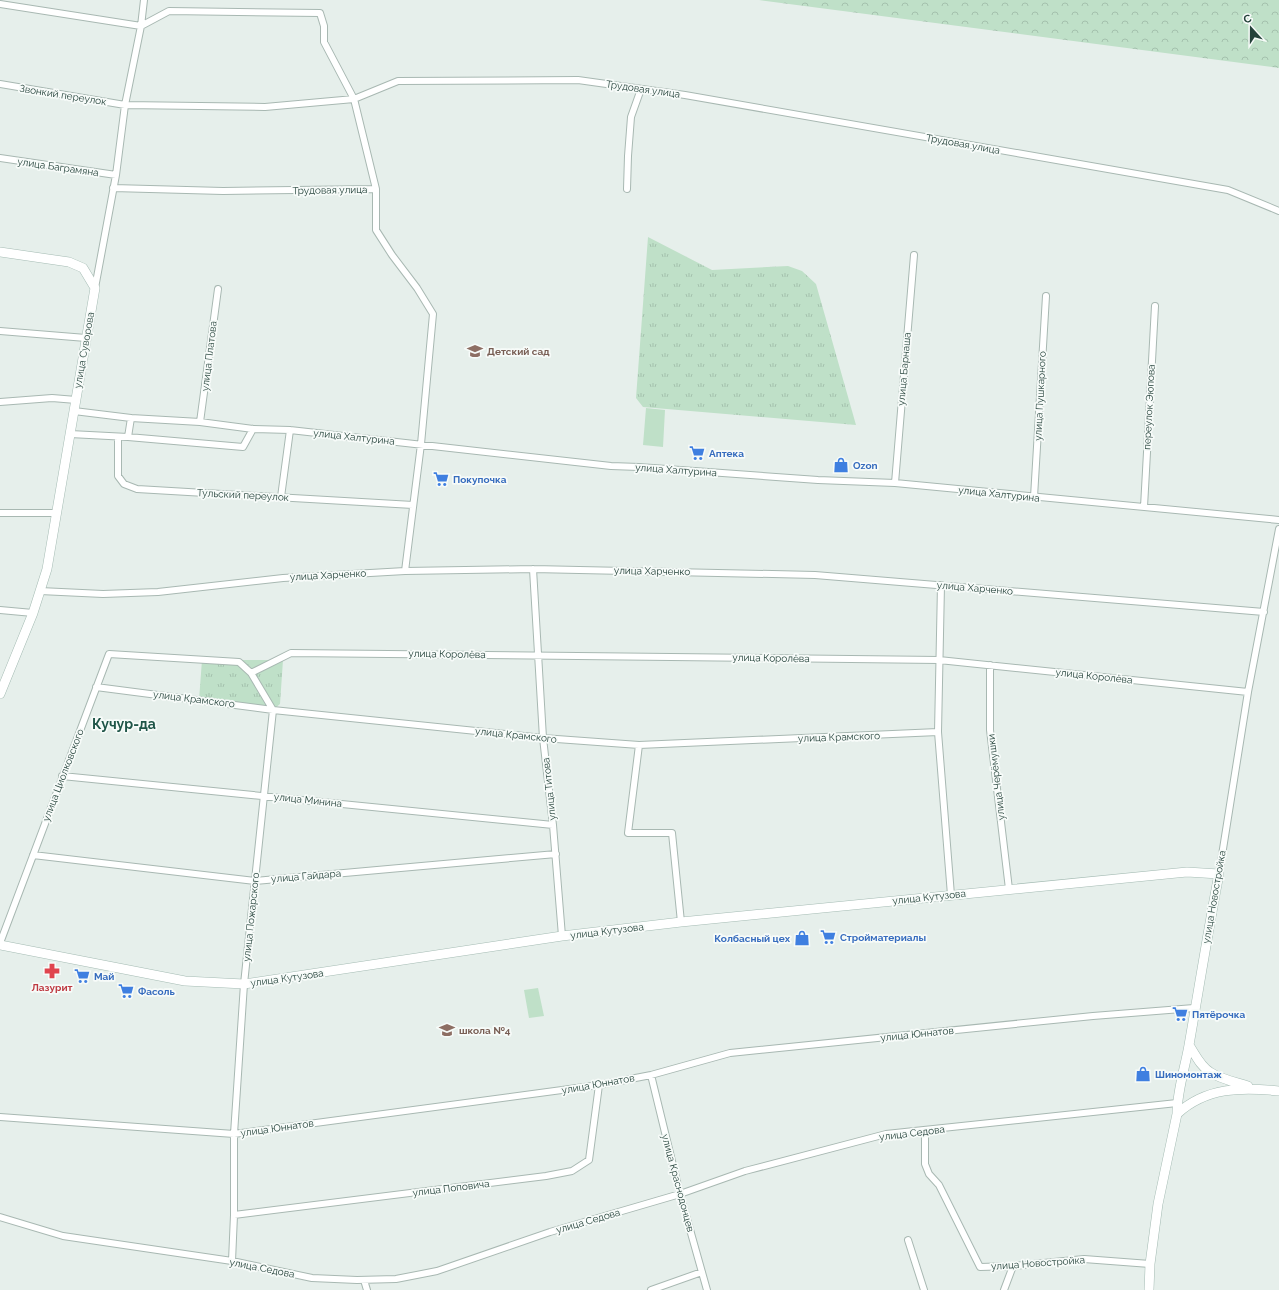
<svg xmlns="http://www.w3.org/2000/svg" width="1279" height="1290" viewBox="0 0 1279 1290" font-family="Raleway,sans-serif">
<defs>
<pattern id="grass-tufts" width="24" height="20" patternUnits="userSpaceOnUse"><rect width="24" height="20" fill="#bfe0c8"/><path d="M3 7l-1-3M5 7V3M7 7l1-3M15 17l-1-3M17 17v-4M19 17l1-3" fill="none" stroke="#a4c1ad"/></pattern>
<pattern id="forest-crowns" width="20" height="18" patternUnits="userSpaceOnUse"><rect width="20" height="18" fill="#bfe0c8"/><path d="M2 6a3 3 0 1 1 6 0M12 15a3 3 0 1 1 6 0" fill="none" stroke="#a4c1ad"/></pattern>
</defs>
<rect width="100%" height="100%" fill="#e6efeb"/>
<path fill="url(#grass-tufts)" d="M 648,237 L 712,270 L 788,266 L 802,271 L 816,284 L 856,425 L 643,407 L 636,398 Z
M 202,660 L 283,660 L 280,704 L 273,710 L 199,700 Z"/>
<path fill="url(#forest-crowns)" d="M 759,0 L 1279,0 L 1279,68 Z"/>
<path fill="#bfe0c8" d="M 646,408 L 665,410 L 663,447 L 643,445 Z
M 538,988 L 544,1016 L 529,1018 L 524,990 Z"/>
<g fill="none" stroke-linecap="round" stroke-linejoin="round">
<defs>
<path id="minor" d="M 0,4 L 141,26 L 169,11 L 320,13 L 324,26 L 324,42 L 354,99 L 265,107 L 125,105 L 0,84
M 0,158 L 116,175
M 113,188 L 223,191 L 376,189 L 354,99 L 398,81 L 578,80 L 685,95 L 1228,190 L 1279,211
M 376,189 L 376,230 L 392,255 L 417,288 L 433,314 L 421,444 L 405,571
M 627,189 L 628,156 L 631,117 L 641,89
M 95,288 L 116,175 L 125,105 L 141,26 L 144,0
M 0,331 L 86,338
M 0,402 L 52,398 L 76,400
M 74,411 L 131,418 L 200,422 L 253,429 L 290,430 L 611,466 L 639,467 L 818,480 L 895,483 L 1279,520
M 200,422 L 218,289
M 70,434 L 128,437 L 243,447 L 253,429
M 118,437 L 118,476 L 124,484 L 137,489 L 413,505
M 128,437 L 131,418
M 895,483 L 914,255
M 281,497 L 290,430
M 1034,497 L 1046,296
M 1144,507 L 1155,306
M 0,513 L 57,513
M 533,569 L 543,738 L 553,825 L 562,936
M 941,585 L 938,732 L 951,895
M 40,591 L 103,594 L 158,592 L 283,578 L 405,571 L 533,569 L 815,575 L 1264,612
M 0,610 L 33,613
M 990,665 L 990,730 L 1009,889
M 96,687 L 273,710 L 543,738 L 639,745 L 938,732
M 639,745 L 628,833 L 672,833 L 681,922
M 62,776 L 553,825
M 33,855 L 255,881 L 556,854
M 1219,874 L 1248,692 L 1279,529
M 0,943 L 109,654 L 239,662 L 251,673
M 651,1075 L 680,1194 L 707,1290
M 0,1117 L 234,1134 L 599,1085 L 651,1075 L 730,1053 L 1093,1016 L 1194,1008
M 925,1131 L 925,1164 L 929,1174 L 939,1185 L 980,1267 L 1013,1266 L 1084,1259 L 1150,1264
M 234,1215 L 546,1176 L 572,1171 L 589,1160 L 599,1085
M 0,1217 L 63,1236 L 232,1261 L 312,1278 L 357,1280 L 396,1279 L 437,1271 L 550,1232 L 680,1194 L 745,1171 L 886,1134 L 1177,1103
M 908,1240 L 924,1290
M 232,1261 L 234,1215 L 234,1134 L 244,984 L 273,710 L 251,673 L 291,653 L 939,660 L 1248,692
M 364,1280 L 367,1290
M 651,1290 L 702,1272
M 1004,1290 L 1013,1266"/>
<path id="secondary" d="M 0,252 L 69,262 L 83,268 L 95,288 L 47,569 L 33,613 L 0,694
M 0,945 L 185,981 L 244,984 L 562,936 L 681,922 L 1187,872 L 1219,874 C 1208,931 1199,988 1189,1045 C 1185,1068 1177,1091 1177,1114 L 1158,1204 L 1150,1264 L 1149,1290
M 1189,1045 C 1195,1054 1200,1066 1210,1072 C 1220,1079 1235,1082 1248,1086
M 1177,1114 C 1206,1087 1242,1087 1279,1091"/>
</defs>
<use href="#minor" stroke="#a8b8b2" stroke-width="8"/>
<use href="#secondary" stroke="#a4bbb3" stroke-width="10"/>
<use href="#minor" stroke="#fff" stroke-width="6"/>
<use href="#secondary" stroke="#fff" stroke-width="9"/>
</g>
<defs>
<symbol id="school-bare" viewBox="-9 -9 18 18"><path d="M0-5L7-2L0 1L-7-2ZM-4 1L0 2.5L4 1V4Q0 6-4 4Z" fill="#8d6e63" stroke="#f7fbf9" stroke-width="2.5" paint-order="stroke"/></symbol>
<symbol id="supermarket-bare" viewBox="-9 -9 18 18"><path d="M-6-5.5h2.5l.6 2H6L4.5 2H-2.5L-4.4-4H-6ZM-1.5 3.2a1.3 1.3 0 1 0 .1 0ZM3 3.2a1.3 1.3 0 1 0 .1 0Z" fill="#3f7fe0" stroke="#f7fbf9" stroke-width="2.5" paint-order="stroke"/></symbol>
<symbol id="shop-bare" viewBox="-9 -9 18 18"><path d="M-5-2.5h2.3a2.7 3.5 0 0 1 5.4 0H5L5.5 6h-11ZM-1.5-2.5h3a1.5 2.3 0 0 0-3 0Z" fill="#3f7fe0" stroke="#f7fbf9" stroke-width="2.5" paint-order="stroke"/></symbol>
<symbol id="pharmacy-bare" viewBox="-9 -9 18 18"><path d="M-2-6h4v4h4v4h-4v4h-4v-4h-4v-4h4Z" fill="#e0444e" stroke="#f7fbf9" stroke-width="2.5" paint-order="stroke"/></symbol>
</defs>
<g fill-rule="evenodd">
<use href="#school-bare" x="464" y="340" width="22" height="22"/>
<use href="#supermarket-bare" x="686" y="442" width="22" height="22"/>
<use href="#shop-bare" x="830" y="454" width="22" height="22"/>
<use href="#supermarket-bare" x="430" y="468" width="22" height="22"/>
<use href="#supermarket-bare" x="817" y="926" width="22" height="22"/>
<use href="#shop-bare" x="791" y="927" width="22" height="22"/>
<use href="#pharmacy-bare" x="41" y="960" width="22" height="22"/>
<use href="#supermarket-bare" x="71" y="965" width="22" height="22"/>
<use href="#supermarket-bare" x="115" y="980" width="22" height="22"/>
<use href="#supermarket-bare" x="1169" y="1003" width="22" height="22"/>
<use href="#school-bare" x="436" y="1019" width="22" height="22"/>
<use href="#shop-bare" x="1132" y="1063" width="22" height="22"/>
</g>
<g text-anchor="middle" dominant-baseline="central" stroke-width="3.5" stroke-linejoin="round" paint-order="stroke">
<g font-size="10" fill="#24423a" stroke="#f7fbf9">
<text transform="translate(643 89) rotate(8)">Трудовая улица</text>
<text transform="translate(63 95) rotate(9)">Звонкий переулок</text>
<text transform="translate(963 144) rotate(10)">Трудовая улица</text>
<text transform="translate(58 167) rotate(8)">улица Баграмяна</text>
<text transform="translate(330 190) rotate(-1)">Трудовая улица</text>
<text transform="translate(84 350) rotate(-80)">улица Суворова</text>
<text transform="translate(209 356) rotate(-83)">улица Платова</text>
<text transform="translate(904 369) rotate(-85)">улица Барнаша</text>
<text transform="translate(1040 396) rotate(-87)">улица Пушкарного</text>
<text transform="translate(1149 407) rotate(-87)">переулок Эюпова</text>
<text transform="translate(354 437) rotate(6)">улица Халтурина</text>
<text transform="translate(676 470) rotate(4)">улица Халтурина</text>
<text transform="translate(999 494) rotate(6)">улица Халтурина</text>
<text transform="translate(243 495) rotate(3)">Тульский переулок</text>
<text transform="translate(652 571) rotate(1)">улица Харченко</text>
<text transform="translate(328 575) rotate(-3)">улица Харченко</text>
<text transform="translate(975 588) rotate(5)">улица Харченко</text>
<text transform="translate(447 654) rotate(1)">улица Королёва</text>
<text transform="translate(771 658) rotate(1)">улица Королёва</text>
<text transform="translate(1094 676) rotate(6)">улица Королёва</text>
<text transform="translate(194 699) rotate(7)">улица Крамского</text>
<text transform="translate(516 735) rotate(6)">улица Крамского</text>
<text transform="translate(839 737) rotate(-2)">улица Крамского</text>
<text transform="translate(63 775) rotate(-69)">улица Циолковского</text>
<text transform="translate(996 777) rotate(-97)">улица Черёмушки</text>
<text transform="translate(549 789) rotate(-96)">улица Титова</text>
<text transform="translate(308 800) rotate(6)">улица Минина</text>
<text transform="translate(306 876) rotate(-5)">улица Гайдара</text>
<text transform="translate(929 897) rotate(-6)">улица Кутузова</text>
<text transform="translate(1214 897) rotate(-80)">улица Новостройка</text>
<text transform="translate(251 917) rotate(-84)">улица Пожарского</text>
<text transform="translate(607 931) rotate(-7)">улица Кутузова</text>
<text transform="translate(287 978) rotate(-8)">улица Кутузова</text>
<text transform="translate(917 1034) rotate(-6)">улица Юннатов</text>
<text transform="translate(598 1084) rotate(-10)">улица Юннатов</text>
<text transform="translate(277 1128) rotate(-8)">улица Юннатов</text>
<text transform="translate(912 1133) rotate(-7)">улица Седова</text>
<text transform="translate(678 1183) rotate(75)">улица Краснодонцев</text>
<text transform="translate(451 1188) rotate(-7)">улица Поповича</text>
<text transform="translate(588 1221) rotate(-16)">улица Седова</text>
<text transform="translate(1038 1263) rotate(-4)">улица Новостройка</text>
<text transform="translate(262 1268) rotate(11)">улица Седова</text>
</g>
<g font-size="10" font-weight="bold" fill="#785e54" stroke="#f7fbf9" text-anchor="start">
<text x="487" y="351">Детский сад</text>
<text x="459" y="1030">школа №4</text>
</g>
<g font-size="10" font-weight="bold" fill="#366cbe" stroke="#f7fbf9" text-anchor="start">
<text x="709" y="453">Аптека</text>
<text x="853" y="465">Ozon</text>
<text x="453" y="479">Покупочка</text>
<text x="840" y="937">Стройматериалы</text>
<text x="790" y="938" text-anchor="end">Колбасный цех</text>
<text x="94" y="976">Май</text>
<text x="138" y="991">Фасоль</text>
<text x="1192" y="1014">Пятёрочка</text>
<text x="1155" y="1074">Шиномонтаж</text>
</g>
<g font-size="10" font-weight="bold" fill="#be3a42" stroke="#f7fbf9">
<text x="52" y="987">Лазурит</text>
</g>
<g font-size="14" font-weight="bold" fill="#1f5548" stroke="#f7fbf9">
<text x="124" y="724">Кучур-да</text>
</g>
</g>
<g transform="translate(1251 28) rotate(339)" stroke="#f7fbf9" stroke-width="3" paint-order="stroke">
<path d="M0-3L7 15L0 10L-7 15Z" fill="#24423a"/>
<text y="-6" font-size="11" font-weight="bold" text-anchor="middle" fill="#24423a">С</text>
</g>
</svg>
